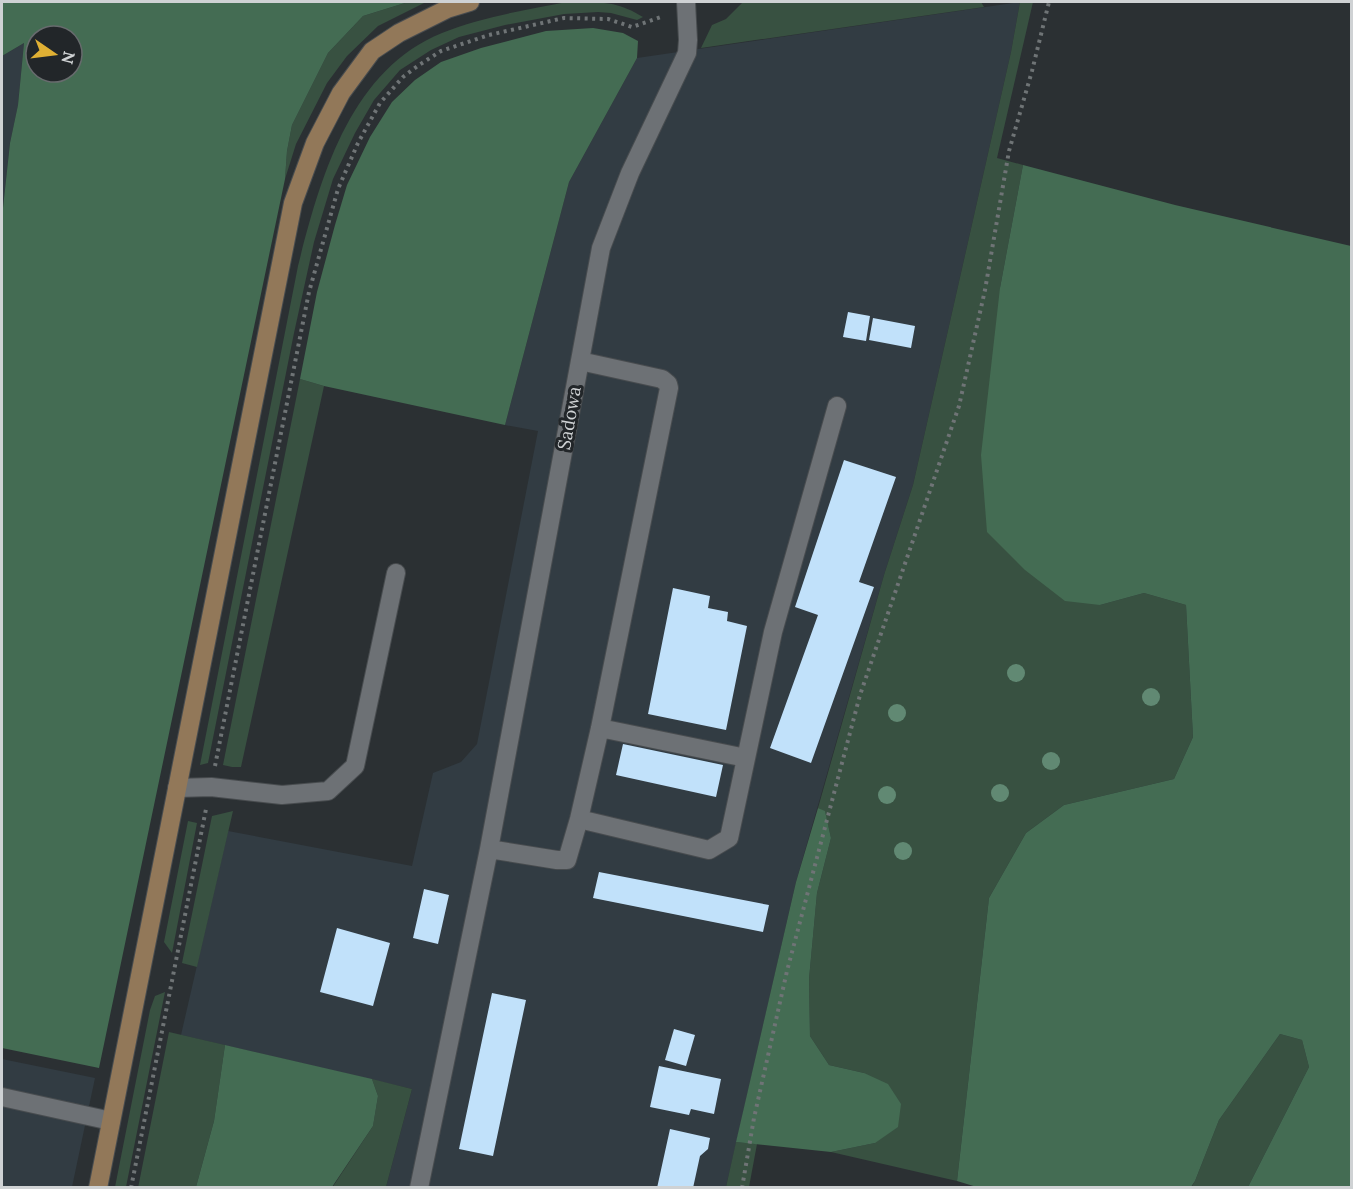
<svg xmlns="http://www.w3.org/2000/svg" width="1353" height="1189" viewBox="0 0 1353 1189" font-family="Lora,serif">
<rect width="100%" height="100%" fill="#2b3033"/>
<path fill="#323c43" d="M 1020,2 L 1011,52 L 913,485 L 884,575 L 796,882 L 726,1187 L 386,1187 L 412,1089 L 181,1035 L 228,831 L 412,866 L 433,773 L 461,762 L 477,744 L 538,431 L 505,425 L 569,182 L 637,58 Z
M 24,43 L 18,105 L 10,143 L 2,217 L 2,56 Z
M 2,1059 L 95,1078 L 72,1187 L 2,1187 Z"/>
<path fill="#385141" d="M 408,2 L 426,2 L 378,26 L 347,56 L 327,83 L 296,144 L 285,179 L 287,151 L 292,125 L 328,53 L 363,16 Z
M 567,2 C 598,2 616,0 643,17 L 637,20 L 611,13 L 598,12 L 564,14 L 505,25 L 459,37 L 431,50 L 400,70 L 374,100 L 355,133 L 333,179 L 314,242 L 294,333 L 208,763 L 200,765 L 298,266 C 320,179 350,70 442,33 C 481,17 526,10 567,2 Z
M 743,2 L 981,2 L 984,7 L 701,48 L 712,25 L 726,19 Z
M 1020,2 L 1033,2 L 997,158 L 1023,165 L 1000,288 L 1100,605 L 1144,593 L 1186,605 L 1193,737 L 1174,779 L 1064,805 L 1026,833 L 989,898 L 957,1181 L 831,1152 L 875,1143 L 864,1073 L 829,1065 L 810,1036 L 809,979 L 817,893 L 831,838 L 825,812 L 818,808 L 884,575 L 913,485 L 1011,52 Z
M 300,379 L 324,386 L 241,767 L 232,767 L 223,765 Z
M 233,811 L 197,967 L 182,963 L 212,816 Z
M 188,821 L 197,823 L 172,953 L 164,942 Z
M 165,992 L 126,1187 L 115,1187 L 150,1010 L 155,996 Z
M 169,1032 L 225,1045 L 214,1121 L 196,1187 L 138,1188 Z
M 1280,1034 L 1302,1040 L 1309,1067 L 1248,1187 L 1191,1188 L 1195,1181 L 1219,1120 Z
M 372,1079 L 412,1089 L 386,1187 L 332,1188 L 373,1126 L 378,1096 Z
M 736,1142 L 757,1144 L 749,1187 L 726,1187 Z"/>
<path fill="#446c53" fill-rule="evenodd" d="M 2,2 L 408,2 L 363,16 L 328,53 L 292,125 L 287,151 L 285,179 L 99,1068 L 2,1048 L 2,217 L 10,143 L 18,105 L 24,43 L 2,56 ZM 36,36 L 72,36 L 72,72 L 36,72 Z
M 593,28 L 623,33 L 638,41 L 637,58 L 569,182 L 505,425 L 324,386 L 300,379 L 317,292 L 335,225 L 347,185 L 370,137 L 392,102 L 415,80 L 441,62 L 481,48 L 546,31 Z
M 1023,165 L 1175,205 L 1351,246 L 1351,1187 L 1248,1187 L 1309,1067 L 1302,1040 L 1280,1034 L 1219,1120 L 1195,1181 L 1191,1187 L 980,1188 L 957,1181 L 989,898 L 1026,833 L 1064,805 L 1174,779 L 1193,737 L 1186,605 L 1144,593 L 1100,605 L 1065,601 L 1025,570 L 987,532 L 981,455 L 1000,288 Z
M 818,808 L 825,811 L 831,838 L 817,893 L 809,979 L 810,1036 L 829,1065 L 864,1073 L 888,1084 L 901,1104 L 898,1127 L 875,1143 L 831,1152 L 736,1142 L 796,882 Z
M 225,1045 L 372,1079 L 378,1096 L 373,1126 L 332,1187 L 196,1187 L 214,1121 Z"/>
<path fill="#c1e1fa" d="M 848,312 L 870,316 L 866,341 L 843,337 Z
M 873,318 L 915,326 L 911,348 L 869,340 Z
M 844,460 L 896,477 L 859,582 L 874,587 L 811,763 L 770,748 L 818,615 L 795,607 Z
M 673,588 L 710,596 L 708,608 L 728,612 L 727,621 L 747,626 L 726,730 L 648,714 Z
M 623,744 L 723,765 L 716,797 L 616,775 Z
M 599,872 L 769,905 L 763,932 L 593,898 Z
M 424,889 L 449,895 L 438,944 L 413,938 Z
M 337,928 L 390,943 L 373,1006 L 320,992 Z
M 492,993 L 526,1000 L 493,1156 L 459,1149 Z
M 674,1029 L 695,1035 L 686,1066 L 665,1060 Z
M 659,1066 L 721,1079 L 714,1114 L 691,1109 L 689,1115 L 650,1107 Z
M 670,1129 L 710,1138 L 708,1149 L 700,1156 L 693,1188 L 657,1188 Z"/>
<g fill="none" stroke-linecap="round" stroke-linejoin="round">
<defs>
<path id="minor" d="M 600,728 L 746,758
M 177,788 L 211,787 L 282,795 L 328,791 L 355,766 L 396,573
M 579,819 L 709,850 L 729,838 L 773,632 L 837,406
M 489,849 L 557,860 L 567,860 L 579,819 L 600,728 L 669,388 L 668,384 L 662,379 L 580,361
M 2,1097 L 111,1121
M 419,1188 L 489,849 L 601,248 L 630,173 L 687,53 L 688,40 L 686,2"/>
<path id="major" d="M 98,1188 L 293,203 L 315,143 L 341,93 L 372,51 L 399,33 L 447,9 L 470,2"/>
</defs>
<use href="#minor" stroke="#484c4f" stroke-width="20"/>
<use href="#major" stroke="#484c4f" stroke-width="20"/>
<path stroke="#6f7476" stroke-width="4" stroke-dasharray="3 4.5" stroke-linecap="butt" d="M 215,766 L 309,292 L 338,189 L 358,143 L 380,103 L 403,77 L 419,65 L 441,51 L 489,35 L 564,18 L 608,19 L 632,27 L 664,16
M 131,1188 L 206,809
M 742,1188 L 754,1118 L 787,971 L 860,695 L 959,406 L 985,290 L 1009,151 L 1032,71 L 1049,2"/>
<use href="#minor" stroke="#6d7175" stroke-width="18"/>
<use href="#major" stroke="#927859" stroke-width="18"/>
</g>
<g fill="#618973">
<circle cx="1016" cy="673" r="9"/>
<circle cx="1151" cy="697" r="9"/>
<circle cx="897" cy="713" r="9"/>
<circle cx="1051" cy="761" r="9"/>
<circle cx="1000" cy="793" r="9"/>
<circle cx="887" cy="795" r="9"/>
<circle cx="903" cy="851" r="9"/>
</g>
<g text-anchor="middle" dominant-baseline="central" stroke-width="6" stroke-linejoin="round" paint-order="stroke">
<g font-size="18" fill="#cfd2d4" stroke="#222629">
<text transform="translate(569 418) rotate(-80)">Sadowa</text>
</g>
</g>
<rect width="1353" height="1189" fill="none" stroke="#cfd2d4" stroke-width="6"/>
<g transform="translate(54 54) rotate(104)"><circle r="28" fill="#222629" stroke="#676b6d" stroke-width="1.5"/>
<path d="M0-4.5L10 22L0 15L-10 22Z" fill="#e0b034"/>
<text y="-9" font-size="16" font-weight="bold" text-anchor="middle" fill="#cfd2d4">N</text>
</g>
</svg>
